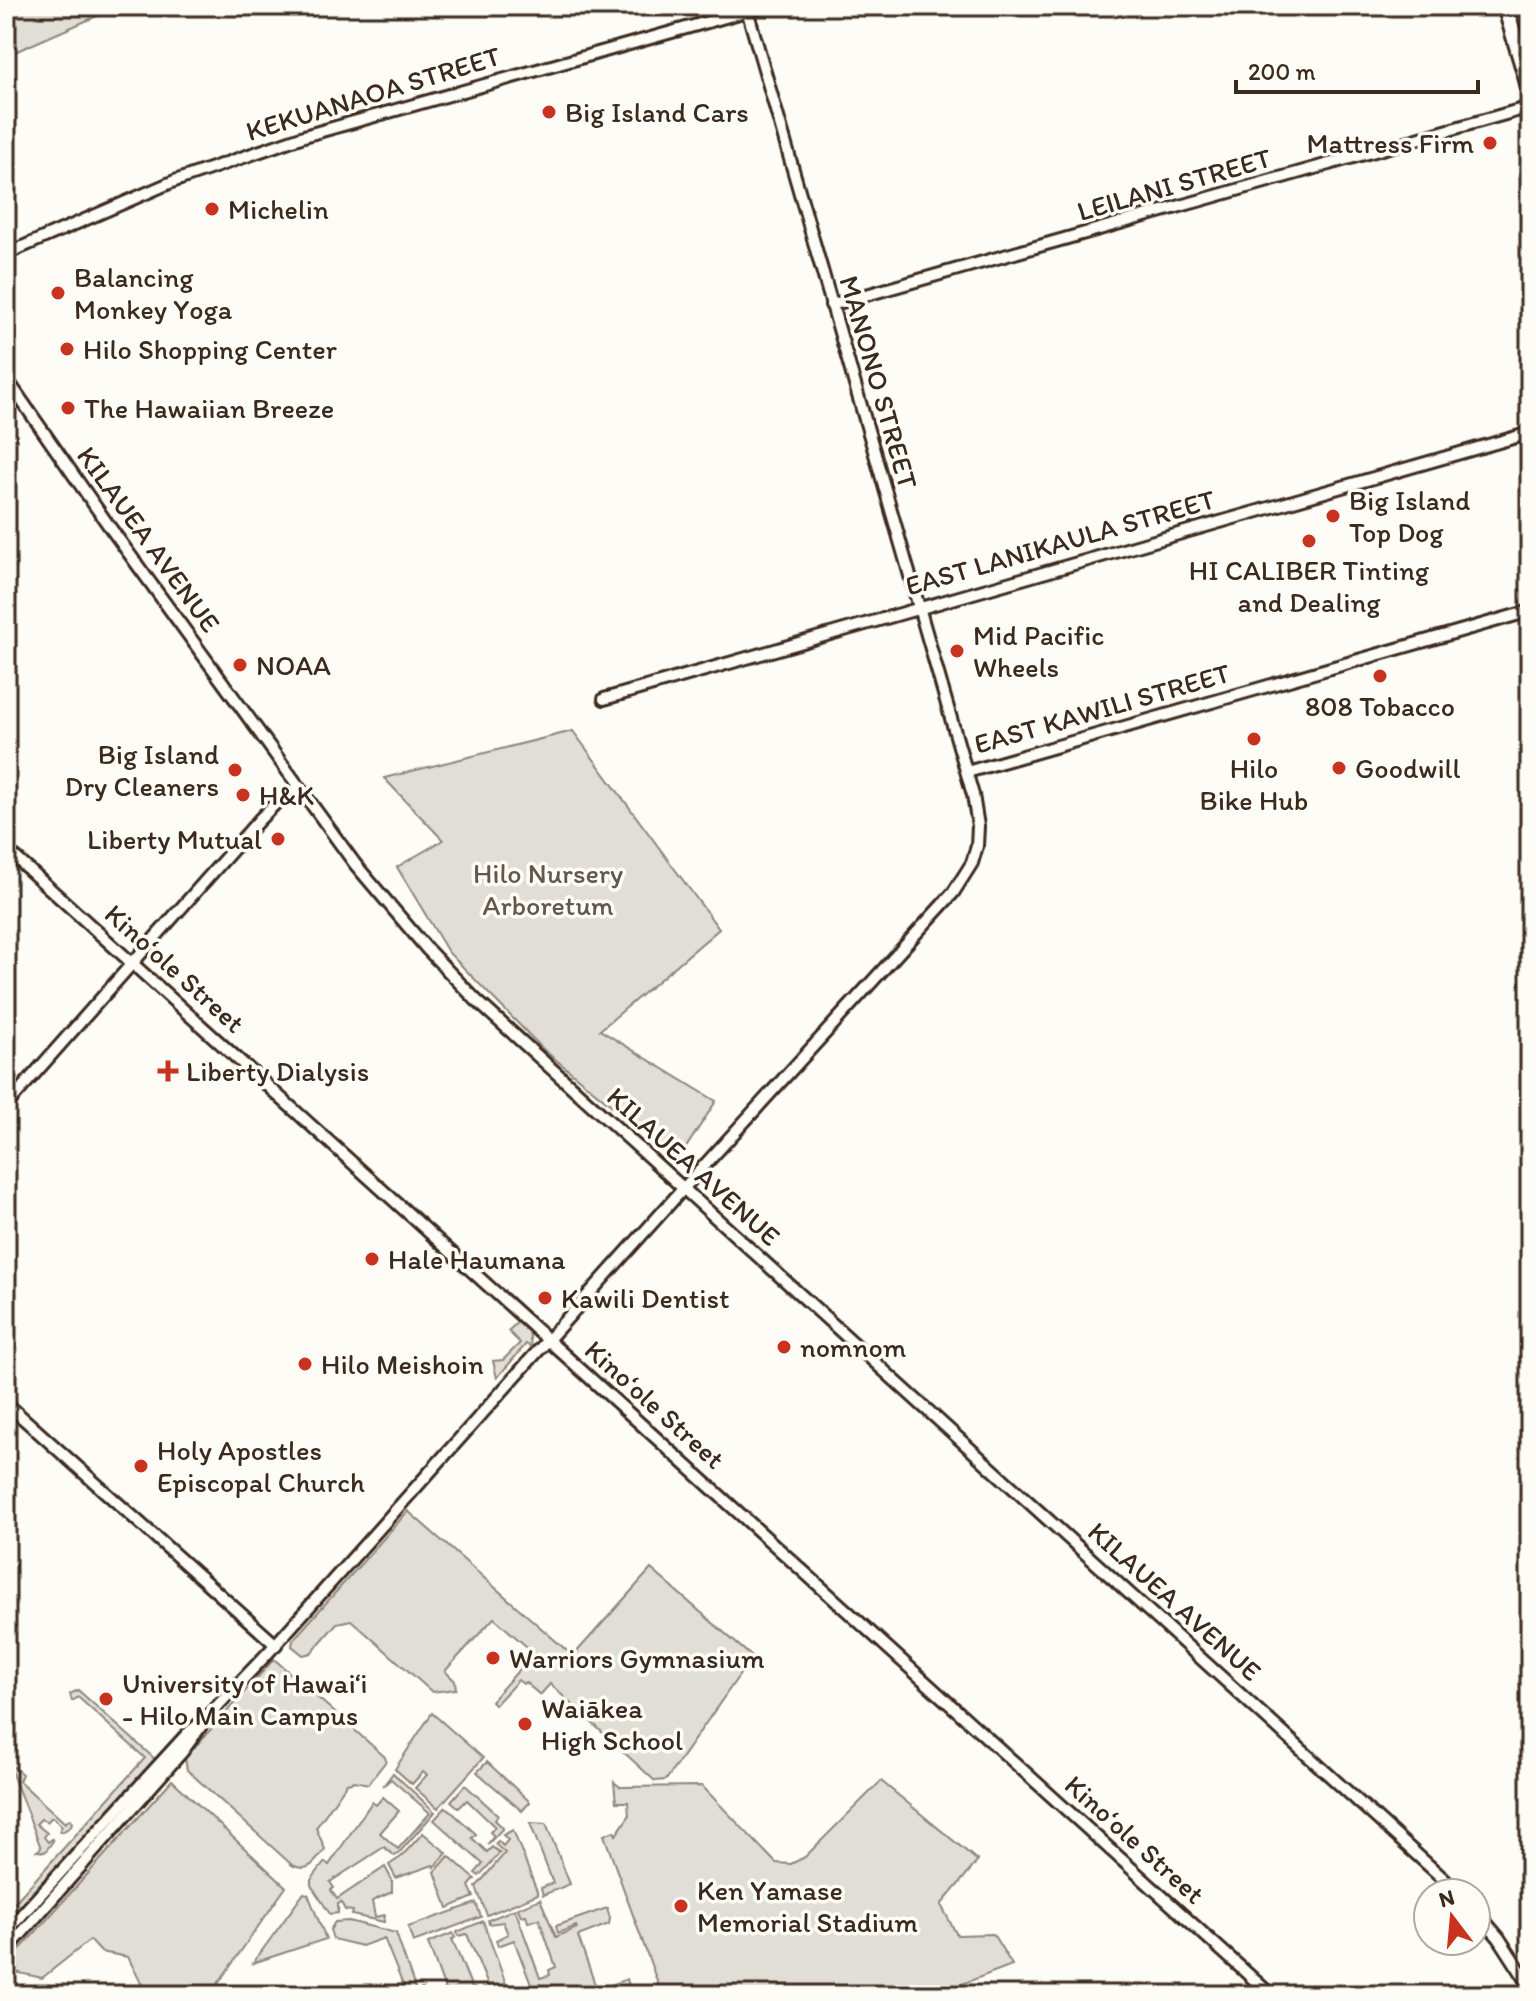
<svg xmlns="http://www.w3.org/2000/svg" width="1536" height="2001" font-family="Itim,sans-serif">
	<rect width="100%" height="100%" fill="#fdfcf7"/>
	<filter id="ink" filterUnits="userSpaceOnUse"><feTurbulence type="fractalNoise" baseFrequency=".0125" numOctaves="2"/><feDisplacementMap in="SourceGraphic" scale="16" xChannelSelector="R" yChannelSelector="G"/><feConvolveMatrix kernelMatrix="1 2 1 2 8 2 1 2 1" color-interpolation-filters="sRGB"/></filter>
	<g filter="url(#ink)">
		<g fill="#e1ded7" stroke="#8e847a" stroke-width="2">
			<polygon points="6,6 111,6 113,9 8,55"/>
			<polygon points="573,731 719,929 600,1030 716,1101 678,1160 544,1050 448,952 397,867 443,840 384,778"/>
			<polygon points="520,1320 529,1329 531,1347 526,1344 497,1378 493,1361 503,1360 520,1343 508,1331"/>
			<polygon points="408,1511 573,1656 651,1569 752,1657 666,1780 655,1781 550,1684 540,1695 525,1682 523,1684 518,1680 495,1705 491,1701 534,1653 494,1618 445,1671 455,1681 456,1689 432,1692 351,1620 337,1623 311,1653 303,1655 292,1646 293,1640"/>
			<path d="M 274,1659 L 385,1757 L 386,1761 L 368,1784 L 355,1781 L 347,1783 L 316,1828 L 325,1849 C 316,1861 309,1874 292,1865 L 187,1770 L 185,1758 Z"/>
			<polygon points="78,1690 156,1760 6,1920 6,1912 145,1758 78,1697 72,1701 70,1694"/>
			<polygon points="432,1713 483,1758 438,1808 415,1788 427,1775 423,1772 412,1784 395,1769"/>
			<polygon points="487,1762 530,1802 522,1811 477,1772"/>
			<polygon points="12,1766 22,1774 19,1781 65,1823 70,1819 72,1823 70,1827 62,1832 59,1831 62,1826 52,1817 47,1822 41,1819 36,1824 47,1833 44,1837 48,1842 52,1839 53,1841 45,1852 37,1851 41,1848 11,1771 6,1772 6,1767"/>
			<polygon points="393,1773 435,1812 399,1853 395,1856 384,1847 330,1882 334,1888 331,1890 337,1899 385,1867 392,1880 392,1892 372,1901 375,1917 385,1915 384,1922 352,1915 353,1911 345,1910 341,1902 338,1904 338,1913 330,1914 311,1885 311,1880 325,1862 329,1865 372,1802 376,1805 383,1797 399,1811 380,1833 398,1849 430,1813 391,1779 383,1786"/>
			<polygon points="172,1780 286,1887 210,1995 147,1995 128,1957 101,1952 90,1940 42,1978 6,1970 6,1965"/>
			<polygon points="881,1781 978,1861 941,1905 957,1935 993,1934 1012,1965 933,1995 662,1995 604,1835 614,1831 616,1835 629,1816 628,1802 616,1802 614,1782 620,1787 702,1786 776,1863 791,1864 805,1857"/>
			<polygon points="465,1785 498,1815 495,1820 503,1828 487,1845 494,1836 490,1832 495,1827 467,1800 459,1808 451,1801"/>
			<polygon points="446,1807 476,1834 472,1838 487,1852 492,1847 500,1853 479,1876 475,1873 483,1864 434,1820"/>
			<polygon points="530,1823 546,1824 570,1884 543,1895 541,1888 553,1883"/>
			<polygon points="513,1830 538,1894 487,1915 476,1887 505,1853 495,1844 498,1841 503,1846 508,1840 503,1835"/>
			<polygon points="423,1833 447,1853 434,1868 433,1865 396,1878 389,1865 401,1857"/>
			<polygon points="449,1856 475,1879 469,1886 474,1897 448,1908 435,1872"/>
			<polygon points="304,1893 308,1894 326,1939 253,1963"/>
			<path d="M 540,1899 L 556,1937 L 577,1928 L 576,1926 L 558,1933 L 556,1926 L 607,1908 L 610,1918 L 609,1924 L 578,1936 L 597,1990 L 627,1979 L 629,1986 C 620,1997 605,1995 593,1995 L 591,1991 L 586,1995 L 535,1995 L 514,1940 L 498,1946 L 496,1940 L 508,1934 L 503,1922 L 489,1924 L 488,1920 L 515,1909 L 540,1978 L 550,1975 L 549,1970 L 556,1967 L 539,1919 L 528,1922 L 526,1915 L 521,1916 L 518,1908 Z"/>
			<polygon points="476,1903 481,1917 413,1942 408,1927"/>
			<polygon points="349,1921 396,1933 416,1991 422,1989 417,1995 407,1995 384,1938 362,1946 333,1939 330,1930 335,1922"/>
			<polygon points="483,1921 510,1995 492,1995 467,1934 458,1936 457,1932"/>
			<polygon points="453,1933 455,1938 452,1939 475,1995 447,1995 428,1943"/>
		</g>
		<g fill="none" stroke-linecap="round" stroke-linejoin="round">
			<g stroke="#3b2a1e" stroke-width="16">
				<g id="minor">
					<polyline points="6,254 172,182 304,136 764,6"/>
					<polyline points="831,305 1530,107"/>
					<polyline points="6,378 109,526 355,864 427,949 476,1000 1459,1893"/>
					<polyline points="604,699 1530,433"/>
					<polyline points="967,772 1530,611"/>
					<path d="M 6,849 C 430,1229 848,1615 1271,1995"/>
					<polyline points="6,1106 259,820 280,799 299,787"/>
					<polyline points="6,1403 276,1645"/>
					<polyline points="1476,1911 1499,1938 1530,1986"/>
					<polyline points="6,1932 187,1734 204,1720 267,1654 682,1190 953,893 972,863 977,846 978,826 973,795 746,6"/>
					<polyline points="6,1951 182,1752 201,1726"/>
				</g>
			</g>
			<g stroke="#3b2a1e" stroke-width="20">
				<g id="highway">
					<polyline points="1505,6 1530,90"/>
					<polyline points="1529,6 1530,8"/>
				</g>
			</g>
			<use href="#minor" stroke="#fdfcf7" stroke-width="10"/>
			<use href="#highway" stroke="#fdfcf7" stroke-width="14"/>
		</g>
	</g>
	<g fill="#c8321e" stroke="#fdfcf7" stroke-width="3">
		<circle cx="549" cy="112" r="8"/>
		<circle cx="1490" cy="143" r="8"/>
		<circle cx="212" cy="209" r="8"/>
		<circle cx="58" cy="293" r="8"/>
		<circle cx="67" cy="349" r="8"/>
		<circle cx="68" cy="408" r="8"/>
		<circle cx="1333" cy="516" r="8"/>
		<circle cx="1309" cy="541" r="8"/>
		<circle cx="957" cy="651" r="8"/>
		<circle cx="240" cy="665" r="8"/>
		<circle cx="1380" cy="676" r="8"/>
		<circle cx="1254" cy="739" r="8"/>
		<circle cx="1339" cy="768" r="8"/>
		<circle cx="235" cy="770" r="8"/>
		<circle cx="243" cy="795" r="8"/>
		<circle cx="278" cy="839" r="8"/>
		<path d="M164 1059h8v8h8v8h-8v8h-8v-8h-8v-8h8z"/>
		<circle cx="372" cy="1259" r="8"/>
		<circle cx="545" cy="1298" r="8"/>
		<circle cx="784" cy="1347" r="8"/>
		<circle cx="305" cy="1364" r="8"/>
		<circle cx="141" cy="1466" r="8"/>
		<circle cx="493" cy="1658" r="8"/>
		<circle cx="106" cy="1699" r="8"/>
		<circle cx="525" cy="1724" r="8"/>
		<circle cx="681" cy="1906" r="8"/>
	</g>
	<g text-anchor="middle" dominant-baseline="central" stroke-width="7" stroke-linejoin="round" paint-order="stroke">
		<g font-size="28" fill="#3b2a1e" stroke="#fdfcf7">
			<text transform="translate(373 93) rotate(-17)">KEKUANAOA STREET</text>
			<text transform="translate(1174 184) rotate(-16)">LEILANI STREET</text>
			<text transform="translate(879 382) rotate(74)">MANONO STREET</text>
			<text transform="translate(149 539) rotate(54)">KILAUEA AVENUE</text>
			<text transform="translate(1060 542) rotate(-16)">EAST LANIKAULA STREET</text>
			<text transform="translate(1102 708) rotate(-16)">EAST KAWILI STREET</text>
			<text transform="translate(175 968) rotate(42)">Kinoʻole Street</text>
			<text transform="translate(694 1166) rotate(42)">KILAUEA AVENUE</text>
			<text transform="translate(655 1404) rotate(42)">Kinoʻole Street</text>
			<text transform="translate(1175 1601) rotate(42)">KILAUEA AVENUE</text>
			<text transform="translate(1135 1839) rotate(42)">Kinoʻole Street</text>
		</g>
		<g font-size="28" fill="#3b2a1e" stroke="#fdfcf7" text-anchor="start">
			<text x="565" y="112">Big Island Cars</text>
			<text x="1474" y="143" text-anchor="end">Mattress Firm</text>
			<text x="228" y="209">Michelin</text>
			<text x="74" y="277">Balancing<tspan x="74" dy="32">Monkey Yoga</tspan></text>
			<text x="83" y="349">Hilo Shopping Center</text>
			<text x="84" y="408">The Hawaiian Breeze</text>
			<text x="1349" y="500">Big Island<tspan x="1349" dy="32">Top Dog</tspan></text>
			<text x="1309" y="570" text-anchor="middle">HI CALIBER Tinting<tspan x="1309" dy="32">and Dealing</tspan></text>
			<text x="973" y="635">Mid Pacific<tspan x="973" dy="32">Wheels</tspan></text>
			<text x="256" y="665">NOAA</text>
			<text x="1380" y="706" text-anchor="middle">808 Tobacco</text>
			<text x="219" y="754" text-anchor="end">Big Island<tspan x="219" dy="32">Dry Cleaners</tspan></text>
			<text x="1254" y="768" text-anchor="middle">Hilo<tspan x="1254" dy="32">Bike Hub</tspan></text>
			<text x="1355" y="768">Goodwill</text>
			<text x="259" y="795">H&amp;K</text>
			<text x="262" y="839" text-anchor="end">Liberty Mutual</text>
			<text x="186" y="1071">Liberty Dialysis</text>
			<text x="388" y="1259">Hale Haumana</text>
			<text x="561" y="1298">Kawili Dentist</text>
			<text x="800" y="1347">nomnom</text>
			<text x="321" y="1364">Hilo Meishoin</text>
			<text x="157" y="1450">Holy Apostles<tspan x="157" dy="32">Episcopal Church</tspan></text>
			<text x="509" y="1658">Warriors Gymnasium</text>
			<text x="122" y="1683">University of Hawaiʻi<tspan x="122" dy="32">- Hilo Main Campus</tspan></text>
			<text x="541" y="1708">Waiākea<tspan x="541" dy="32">High School</tspan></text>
			<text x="697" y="1890">Ken Yamase<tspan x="697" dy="32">Memorial Stadium</tspan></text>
		</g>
		<g font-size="28" fill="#64574c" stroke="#fdfcf7">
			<text x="548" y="873">Hilo Nursery<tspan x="548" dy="32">Arboretum</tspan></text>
		</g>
	</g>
	<rect width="1536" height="2001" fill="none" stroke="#fdfcf7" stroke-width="32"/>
	<rect x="16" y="16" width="1504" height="1969" fill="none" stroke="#3b2a1e" stroke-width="3" filter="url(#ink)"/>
	<g transform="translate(1452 1917) rotate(344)"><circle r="38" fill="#fdfcf7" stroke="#afa8a0" stroke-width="2"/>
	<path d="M0-6L14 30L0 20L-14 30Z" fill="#c8321e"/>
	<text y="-12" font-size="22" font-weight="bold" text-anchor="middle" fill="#3b2a1e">N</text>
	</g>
	<path d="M1236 80v12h242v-12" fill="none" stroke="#3b2a1e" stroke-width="4"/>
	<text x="1248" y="80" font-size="24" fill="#3b2a1e" stroke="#fdfcf7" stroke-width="6" paint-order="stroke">200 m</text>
</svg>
